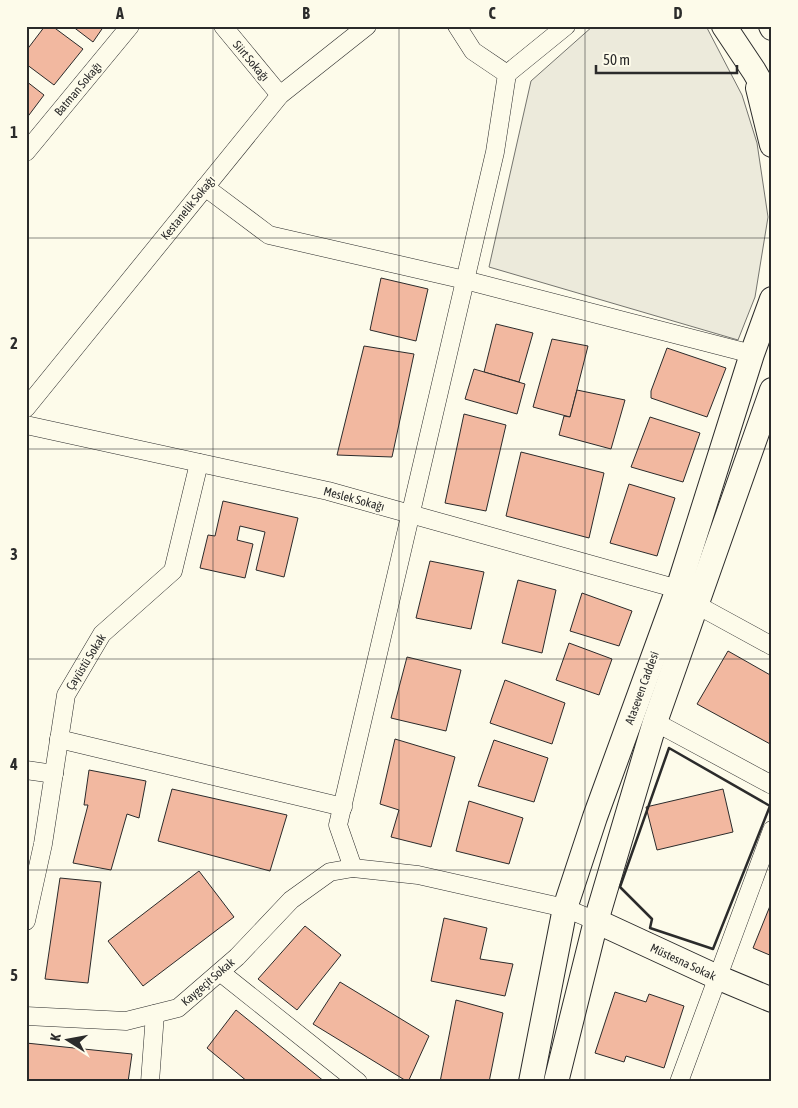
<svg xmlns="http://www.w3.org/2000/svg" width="798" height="1108" font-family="'Asap Condensed',sans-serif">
	<rect width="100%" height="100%" fill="#fdfbea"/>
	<polygon fill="#eceadb" stroke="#74746e" points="593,26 706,26 742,95 757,143 768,217 755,297 738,340 489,267 531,81"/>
	<g fill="#f2b8a0" stroke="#2b2b2b">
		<polygon points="45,26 52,26 83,49 54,85 26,64 26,51"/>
		<polygon points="72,26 104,26 93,42"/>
		<polygon points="26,81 44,95 26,119"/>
		<polygon points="381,278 428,289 416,341 370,330"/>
		<polygon points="496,324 533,333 519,382 484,372"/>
		<polygon points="552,339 588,346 570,417 533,407"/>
		<polygon points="364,346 414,354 392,457 337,455"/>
		<polygon points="667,348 726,368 707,417 651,398 651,391"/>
		<polygon points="474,369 525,384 517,414 465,399"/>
		<polygon points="577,390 625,400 611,449 559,435 564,416 570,417"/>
		<polygon points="464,414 506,425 486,511 445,503"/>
		<polygon points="650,417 700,433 683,482 631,467"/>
		<polygon points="521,452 604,473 589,538 506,516"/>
		<polygon points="629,484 675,498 657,556 610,543"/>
		<polygon points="223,501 298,518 284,577 256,570 265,532 240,526 237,540 253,544 245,578 200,568 208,535 215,536"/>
		<polygon points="430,561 484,572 471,629 416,618"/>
		<polygon points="518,580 556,590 542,653 502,643"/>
		<polygon points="582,593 632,611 619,646 570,631"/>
		<polygon points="569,643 612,659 599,695 556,680"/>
		<polygon points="728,651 772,676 772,745 697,704"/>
		<polygon points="407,657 461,670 446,731 391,718"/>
		<polygon points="505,680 565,703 552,744 490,723"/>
		<polygon points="395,739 455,757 431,847 391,837 399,810 380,804"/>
		<polygon points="494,740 548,758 534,802 478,786"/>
		<polygon points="89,770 146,781 139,818 127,814 111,870 73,863 88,805 84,805"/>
		<polygon points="172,789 287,815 270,871 158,841"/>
		<polygon points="723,789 733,832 657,850 646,807"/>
		<polygon points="469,801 523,818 509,864 456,851"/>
		<polygon points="199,871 234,917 143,986 108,941"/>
		<polygon points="60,878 101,882 88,983 45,979"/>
		<polygon points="772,901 772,956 753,948"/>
		<polygon points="444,918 487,928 480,959 513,964 505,996 431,981"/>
		<polygon points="305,926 341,955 297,1010 258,979"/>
		<polygon points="340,982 429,1036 408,1082 313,1024"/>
		<polygon points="615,992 646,1002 649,994 684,1006 664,1068 626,1056 624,1062 595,1053"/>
		<polygon points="456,1000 503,1013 489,1082 440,1082"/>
		<polygon points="236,1010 325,1082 248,1082 207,1048"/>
		<polygon points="26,1043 132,1054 128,1082 26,1082"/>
	</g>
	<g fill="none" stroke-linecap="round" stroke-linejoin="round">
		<g stroke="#2b2b2b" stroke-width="19">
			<g id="street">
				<polyline points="223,26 280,95"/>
				<polyline points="507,74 566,26"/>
				<polyline points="26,152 130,26"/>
				<polyline points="205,187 269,235 465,280 752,354"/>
				<polyline points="26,408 280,95 367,26"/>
				<polyline points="26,425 328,491 678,589"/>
				<polyline points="697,605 772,646"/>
				<polyline points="655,722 772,785"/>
				<polyline points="59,739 343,807"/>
				<polyline points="26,770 54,774"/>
				<polyline points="353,868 338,825 495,152 507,74 473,51 457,26"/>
				<polyline points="26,921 43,844 66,695 102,634 173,571 199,463"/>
				<polyline points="220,972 358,1082"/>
				<polyline points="26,1016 126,1021 178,1008 237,957 291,900 330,872 353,868 418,875 565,908 596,921"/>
				<polyline points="150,1082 155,1014"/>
				<polyline points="679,1082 772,830"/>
			</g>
		</g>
		<g stroke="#2b2b2b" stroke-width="26">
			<g id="secondary">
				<polyline points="724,26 754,71 772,102"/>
				<polyline points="771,26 772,28"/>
				<polyline points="758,88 772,145"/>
				<polyline points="596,921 717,977 772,1000"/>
				<polyline points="531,1082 565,908 595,817 678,589 752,354 772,299"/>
				<polyline points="556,1082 596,921 655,722 772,390"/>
			</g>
		</g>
		<use href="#street" stroke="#fdfbea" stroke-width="18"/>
		<use href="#secondary" stroke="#fdfbea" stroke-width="24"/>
		<polygon stroke="#2b2b2b" stroke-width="2.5" points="669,748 770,806 713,949 650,928 652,919 620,887"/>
	</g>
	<path fill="none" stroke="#2b2b2b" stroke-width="1" stroke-opacity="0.55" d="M 213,26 L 213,1082M 399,26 L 399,1082M 585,26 L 585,1082M 26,238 L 772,238M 26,449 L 772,449M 26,659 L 772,659M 26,870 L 772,870"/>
	<g text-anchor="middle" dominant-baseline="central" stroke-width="4" stroke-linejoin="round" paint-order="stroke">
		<g font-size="12" fill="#2b2b2b" stroke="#fdfbea">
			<text transform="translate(251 61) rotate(50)">Siirt Sokağı</text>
			<text transform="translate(78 89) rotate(-50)">Batman Sokağı</text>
			<text transform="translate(188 208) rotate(-51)">Kestanelik Sokağı</text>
			<text transform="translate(354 499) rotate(15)">Meslek Sokağı</text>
			<text transform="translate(86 662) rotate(-58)">Çayüstü Sokak</text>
			<text transform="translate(642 688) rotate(-70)">Ataseven Caddesi</text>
			<text transform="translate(683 962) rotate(25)">Müstesna Sokak</text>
			<text transform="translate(208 982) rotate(-41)">Kaygeçit Sokak</text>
		</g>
	</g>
	<rect width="798" height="1108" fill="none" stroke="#fdfbea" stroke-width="55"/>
	<g transform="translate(68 1040) rotate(281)" stroke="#fdfbea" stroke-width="4" paint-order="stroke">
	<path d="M0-4L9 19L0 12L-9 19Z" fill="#2b2b2b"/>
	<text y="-8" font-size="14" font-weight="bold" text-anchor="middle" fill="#2b2b2b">K</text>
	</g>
	<path d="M596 65v8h141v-8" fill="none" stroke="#2b2b2b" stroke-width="2.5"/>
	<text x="603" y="65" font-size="15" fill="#2b2b2b" stroke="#fdfbea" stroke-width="4" paint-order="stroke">50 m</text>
	<rect x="28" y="28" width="742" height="1052" fill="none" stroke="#2b2b2b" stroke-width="2"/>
	<g font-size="16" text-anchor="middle" font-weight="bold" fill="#2b2b2b">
		<text x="120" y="19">A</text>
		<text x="306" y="19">B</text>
		<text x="492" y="19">C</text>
		<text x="678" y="19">D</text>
		<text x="14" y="138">1</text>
		<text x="14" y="349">2</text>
		<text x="14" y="560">3</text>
		<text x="14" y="770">4</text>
		<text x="14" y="981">5</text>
	</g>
</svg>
